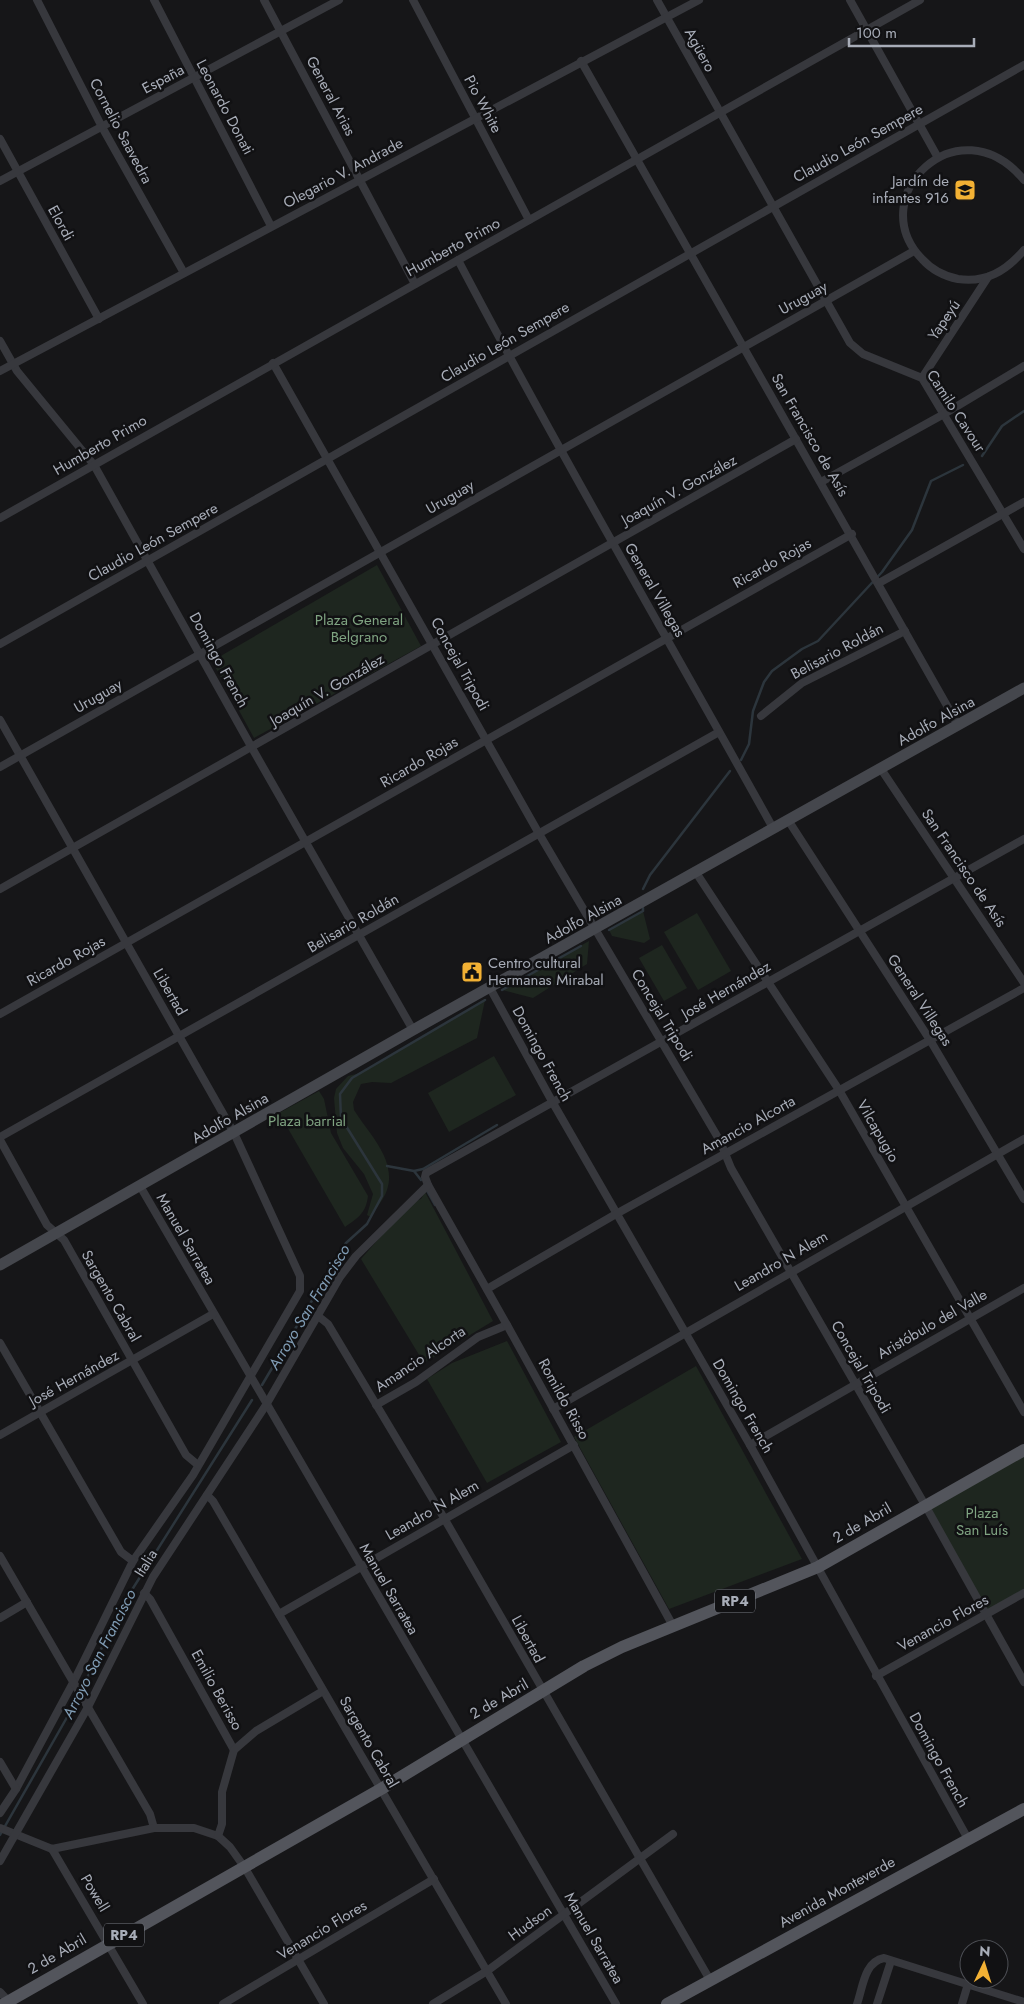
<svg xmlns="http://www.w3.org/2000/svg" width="1024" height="2004" font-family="Jost,sans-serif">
	<rect width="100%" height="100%" fill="#161618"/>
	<g fill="#1e261f">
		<polygon points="377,565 421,646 254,738 212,661"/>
		<polygon points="643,911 650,939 644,943 612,936 609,930"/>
		<polygon points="697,913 731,971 698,990 664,932"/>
		<polygon points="589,941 587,964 533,998 502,990"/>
		<polygon points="662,945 687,988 664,1001 639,958"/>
		<path d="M 485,1000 L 477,1038 L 391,1083 L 372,1082 L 361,1084 L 353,1102 L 354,1110 C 369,1134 397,1160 387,1190 C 384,1199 376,1208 371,1217 L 367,1215 L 373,1194 L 364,1174 L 343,1148 L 337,1133 L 334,1098 L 336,1089 L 348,1076 L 360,1073 Z"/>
		<polygon points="494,1056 516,1095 449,1132 428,1093"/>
		<path d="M 319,1091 L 324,1099 L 331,1133 L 368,1196 C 366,1213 358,1218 345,1227 L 279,1113 Z"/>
		<polygon points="425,1192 493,1321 424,1363 361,1259 410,1203 421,1199"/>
		<polygon points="507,1341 561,1442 487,1483 427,1379 452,1363"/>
		<polygon points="696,1366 802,1559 669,1609 574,1437"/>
		<polygon points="1024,1450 1024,1593 986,1614 925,1505"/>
	</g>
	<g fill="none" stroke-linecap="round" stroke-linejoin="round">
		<g stroke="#2c353c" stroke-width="2.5">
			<polyline points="982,456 1002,426 1024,411"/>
			<polyline points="741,760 749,744 753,711 764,682 772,671 802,649 818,641 882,572 912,530 931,481 963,465"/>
			<polyline points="643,889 650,875 730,771"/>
			<polyline points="609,930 643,911 643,908"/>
			<polyline points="502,990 581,946"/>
			<polyline points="387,1166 414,1171 421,1180"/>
			<polyline points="414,1171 423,1169 497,1125"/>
			<polyline points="426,1189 435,1205"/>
			<polyline points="262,1385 346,1243 367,1224 382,1196 382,1184 341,1118 340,1094 352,1078 485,1000"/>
			<polyline points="0,1835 74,1705 123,1604 252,1400"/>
		</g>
		<g stroke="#37383d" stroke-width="8">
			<polyline points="37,0 102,127 184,273"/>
			<polyline points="154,0 271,226"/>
			<polyline points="264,0 415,284"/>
			<polyline points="413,0 529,220"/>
			<polyline points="657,0 850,343 863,354 922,378 1024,549"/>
			<polyline points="850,0 937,156"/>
			<polyline points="581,61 958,725"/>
			<polyline points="0,139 99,319"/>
			<path d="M 1024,180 C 958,101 862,197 922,259 C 931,269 943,276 958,279 C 986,283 1006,271 1024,250"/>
			<polyline points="0,181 339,0"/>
			<path d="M 458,260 C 559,452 668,639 773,828"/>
			<polyline points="0,341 17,371 94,465 252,748 413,1030"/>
			<polyline points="273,363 538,832 720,1141 731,1168 925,1505 1024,1682"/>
			<polyline points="0,371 699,0"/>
			<polyline points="922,378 988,277"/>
			<polyline points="821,482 944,414 1024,366"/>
			<polyline points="0,518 920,0"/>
			<polyline points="879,583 1024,502"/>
			<polyline points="0,644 1024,65"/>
			<polyline points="761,716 802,683 905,631"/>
			<polyline points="0,720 234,1133 300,1276 300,1291 193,1475 133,1561 74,1681 16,1789 0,1813"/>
			<polyline points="0,767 914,251"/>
			<polyline points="881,769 1024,983"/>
			<polyline points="788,820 930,1040 1024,1199"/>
			<polyline points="695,871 839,1090 1024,1412"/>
			<polyline points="0,889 796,439"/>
			<polyline points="490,988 553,1103 750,1445 968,1839"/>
			<polyline points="0,1014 852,534"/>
			<polyline points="0,1137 719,732"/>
			<polyline points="0,1140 47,1225 64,1240 186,1455 198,1465"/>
			<polyline points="140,1186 616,2004"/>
			<polyline points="487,1289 616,1214 1024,988"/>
			<polyline points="318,1316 328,1324 444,1518 710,1980"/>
			<polyline points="0,1343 121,1552 133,1561"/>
			<polyline points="376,1405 416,1382 478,1337 507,1325"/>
			<polyline points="553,1409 1024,1139"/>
			<polyline points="0,1435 213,1314"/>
			<polyline points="750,1445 1024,1288"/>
			<polyline points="207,1495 213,1501 506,2004"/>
			<polyline points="0,1556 150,1814 154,1828"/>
			<polyline points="144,1593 150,1599 234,1750"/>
			<polyline points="279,1614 574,1445"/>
			<polyline points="0,1618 27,1602"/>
			<polyline points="673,1626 507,1325 428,1185 425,1177 426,1173 1024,839"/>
			<polyline points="876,1676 1024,1593"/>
			<polyline points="0,1762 16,1789"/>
			<polyline points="0,1828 52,1849 154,1828 194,1828 218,1836 230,1847 245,1868 324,2004"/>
			<polyline points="218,1836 222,1824 222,1792 234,1750 256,1731 323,1691"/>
			<polyline points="52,1849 143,2004"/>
			<polyline points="0,1861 88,1707 153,1577 266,1405 340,1277 356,1256 428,1185"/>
			<polyline points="0,1992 11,2004"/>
			<polyline points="223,2004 434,1879"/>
			<polyline points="433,2004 487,1971 673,1834"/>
			<path d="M 857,2004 C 863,1987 864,1962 884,1958 L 1024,2002"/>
			<polyline points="877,2004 891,1961"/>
			<polyline points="962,2004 968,1984"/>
		</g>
		<polyline stroke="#45474d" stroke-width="11" points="0,1265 413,1030 1024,688"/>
		<g stroke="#53555c" stroke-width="12">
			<polyline points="4,2004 381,1789 584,1666 622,1647 818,1567 1024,1450"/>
			<polyline points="667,2004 1024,1809"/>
		</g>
	</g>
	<defs>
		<g id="school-square" transform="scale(1.125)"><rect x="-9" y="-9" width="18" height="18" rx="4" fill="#f2b134" stroke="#111113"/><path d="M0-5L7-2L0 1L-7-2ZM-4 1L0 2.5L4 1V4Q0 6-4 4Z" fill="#111"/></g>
		<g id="civic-square" transform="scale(1.125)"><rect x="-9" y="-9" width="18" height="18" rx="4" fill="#f2b134" stroke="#111113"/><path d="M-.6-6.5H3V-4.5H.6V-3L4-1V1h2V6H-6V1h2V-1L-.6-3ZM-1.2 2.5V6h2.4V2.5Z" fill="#111"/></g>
	</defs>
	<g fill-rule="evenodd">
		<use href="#school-square" x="965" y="190"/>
		<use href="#civic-square" x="472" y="972"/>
	</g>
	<g text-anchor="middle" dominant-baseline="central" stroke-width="5" stroke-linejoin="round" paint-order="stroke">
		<g fill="#111113" stroke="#7b7e86" stroke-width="1">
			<rect x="715" y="1589.5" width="40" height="23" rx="4"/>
			<rect x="104" y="1923.5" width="40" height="23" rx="4"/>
		</g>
		<g font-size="14" font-weight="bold" fill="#a8adb8">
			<text x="735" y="1601">RP4</text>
			<text x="124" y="1935">RP4</text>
		</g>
		<g font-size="15" fill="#a8adb8" stroke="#111113">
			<text transform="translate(700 50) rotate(61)">Agüero</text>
			<text transform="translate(163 79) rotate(-28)">España</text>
			<text transform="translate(331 96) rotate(62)">General Arias</text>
			<text transform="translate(483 104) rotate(62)">Pio White</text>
			<text transform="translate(225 107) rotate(62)">Leonardo Donati</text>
			<text transform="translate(121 131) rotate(62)">Cornelio Saavedra</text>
			<text transform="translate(858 143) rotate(-29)">Claudio León Sempere</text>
			<text transform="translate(343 173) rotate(-28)">Olegario V. Andrade</text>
			<text transform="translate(61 223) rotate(61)">Elordi</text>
			<text transform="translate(453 247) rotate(-29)">Humberto Primo</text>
			<text transform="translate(803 298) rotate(-29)">Uruguay</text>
			<text transform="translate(944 320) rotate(-56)">Yapeyú</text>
			<text transform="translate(505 342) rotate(-30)">Claudio León Sempere</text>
			<text transform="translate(956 411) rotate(57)">Camilo Cavour</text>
			<text transform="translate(810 435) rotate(60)">San Francisco de Asís</text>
			<text transform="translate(100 445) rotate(-30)">Humberto Primo</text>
			<text transform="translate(679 490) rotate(-29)">Joaquín V. González</text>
			<text transform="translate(450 497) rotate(-30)">Uruguay</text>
			<text transform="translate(153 542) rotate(-29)">Claudio León Sempere</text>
			<text transform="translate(772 563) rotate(-29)">Ricardo Rojas</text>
			<text transform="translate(655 590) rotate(60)">General Villegas</text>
			<text transform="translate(837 651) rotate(-28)">Belisario Roldán</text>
			<text transform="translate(219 660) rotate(61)">Domingo French</text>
			<text transform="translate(460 664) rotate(61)">Concejal Tripodi</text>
			<text transform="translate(327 690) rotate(-30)">Joaquín V. González</text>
			<text transform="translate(98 696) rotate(-30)">Uruguay</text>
			<text transform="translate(936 721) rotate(-29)">Adolfo Alsina</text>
			<text transform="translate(419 762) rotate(-30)">Ricardo Rojas</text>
			<text transform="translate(964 868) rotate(56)">San Francisco de Asís</text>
			<text transform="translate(583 919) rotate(-29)">Adolfo Alsina</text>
			<text transform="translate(353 923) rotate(-30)">Belisario Roldán</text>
			<text transform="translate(66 961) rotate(-29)">Ricardo Rojas</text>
			<text transform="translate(726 990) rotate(-30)">José Hernández</text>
			<text transform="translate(170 992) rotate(60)">Libertad</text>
			<text transform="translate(920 1000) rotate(57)">General Villegas</text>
			<text transform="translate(662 1015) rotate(59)">Concejal Tripodi</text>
			<text transform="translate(542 1054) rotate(61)">Domingo French</text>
			<text transform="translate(230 1118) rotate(-30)">Adolfo Alsina</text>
			<text transform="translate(748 1125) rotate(-29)">Amancio Alcorta</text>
			<text transform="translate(878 1131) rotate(60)">Vilcapugio</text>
			<text transform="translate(186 1239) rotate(60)">Manuel Sarratea</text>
			<text transform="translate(781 1261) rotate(-30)">Leandro N Alem</text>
			<text transform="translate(111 1296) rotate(60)">Sargento Cabral</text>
			<text transform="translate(932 1324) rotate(-30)">Aristóbulo del Valle</text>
			<text transform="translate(420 1359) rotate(-34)">Amancio Alcorta</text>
			<text transform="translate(861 1367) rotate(60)">Concejal Tripodi</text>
			<text transform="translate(74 1378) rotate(-29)">José Hernández</text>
			<text transform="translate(564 1399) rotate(61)">Romildo Risso</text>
			<text transform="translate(743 1406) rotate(60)">Domingo French</text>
			<text transform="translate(432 1510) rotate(-30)">Leandro N Alem</text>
			<text transform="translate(862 1523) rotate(-30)">2 de Abril</text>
			<text transform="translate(146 1563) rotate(-58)">Italia</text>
			<text transform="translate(389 1589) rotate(60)">Manuel Sarratea</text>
			<text transform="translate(943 1623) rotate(-29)">Venancio Flores</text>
			<text transform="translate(528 1639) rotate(61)">Libertad</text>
			<text transform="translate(217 1690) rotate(61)">Emilio Berisso</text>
			<text transform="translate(499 1699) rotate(-30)">2 de Abril</text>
			<text transform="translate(369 1742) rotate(60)">Sargento Cabral</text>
			<text transform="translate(939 1760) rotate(61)">Domingo French</text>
			<text transform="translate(837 1892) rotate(-29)">Avenida Monteverde</text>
			<text transform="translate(95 1893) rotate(59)">Powell</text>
			<text transform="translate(530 1923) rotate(-36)">Hudson</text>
			<text transform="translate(322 1930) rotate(-31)">Venancio Flores</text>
			<text transform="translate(594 1938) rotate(60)">Manuel Sarratea</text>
			<text transform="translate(57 1954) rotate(-30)">2 de Abril</text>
		</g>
		<g font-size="15" fill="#a8adb8" stroke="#111113" text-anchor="end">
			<text x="949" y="181">Jardín de<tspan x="949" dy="17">infantes 916</tspan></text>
			<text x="488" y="963" text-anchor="start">Centro cultural<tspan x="488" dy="17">Hermanas Mirabal</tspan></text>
		</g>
		<g font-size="15" fill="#7fa381" stroke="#111113">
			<text x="359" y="620">Plaza General<tspan x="359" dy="17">Belgrano</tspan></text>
			<text x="307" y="1121">Plaza barrial</text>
			<text x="982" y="1513">Plaza<tspan x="982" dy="17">San Luís</tspan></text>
		</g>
		<g font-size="16" font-style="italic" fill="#7f9bb3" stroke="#111113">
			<text transform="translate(309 1307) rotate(-59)">Arroyo San Francisco</text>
			<text transform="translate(99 1654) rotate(-63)">Arroyo San Francisco</text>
		</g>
	</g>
	<g transform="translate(984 1964) rotate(4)"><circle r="24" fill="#111113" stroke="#4d4f55"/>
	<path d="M0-4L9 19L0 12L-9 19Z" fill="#f2b134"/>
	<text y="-8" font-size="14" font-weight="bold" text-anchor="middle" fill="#a8adb8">N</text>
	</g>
	<path d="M849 38v8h125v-8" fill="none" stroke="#a8adb8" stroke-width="2.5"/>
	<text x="856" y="38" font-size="15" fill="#a8adb8" stroke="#111113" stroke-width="4" paint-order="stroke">100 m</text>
</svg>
